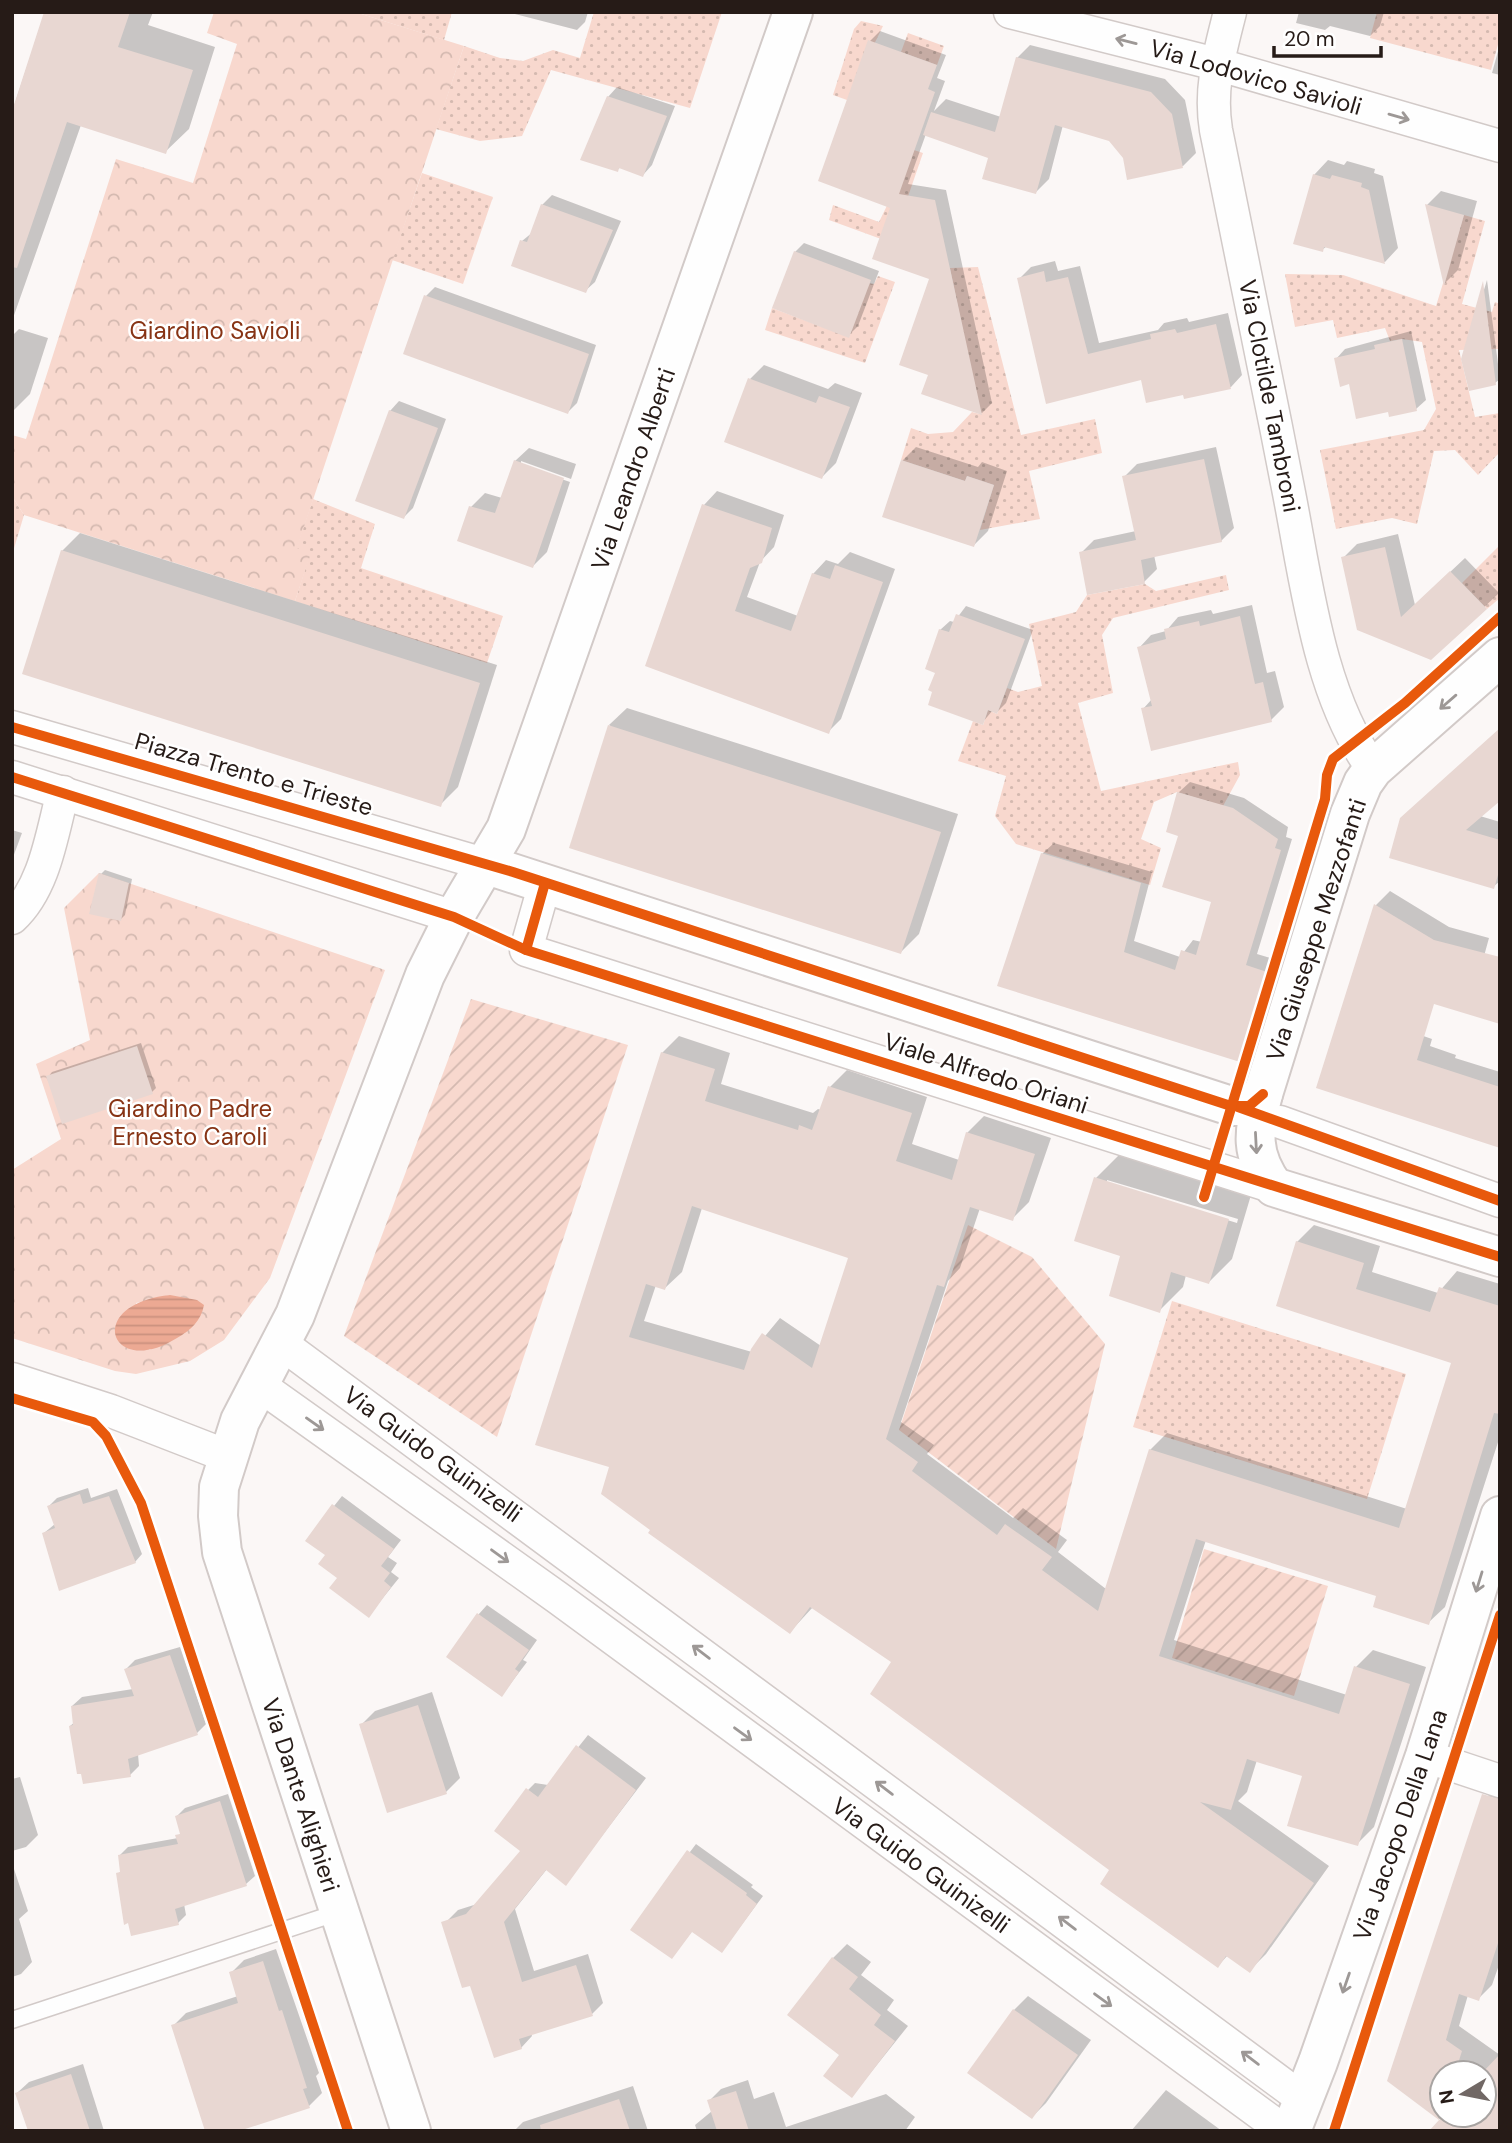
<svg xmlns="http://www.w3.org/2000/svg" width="1512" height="2143" font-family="'DM Sans',sans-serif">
	<defs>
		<pattern id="grass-dots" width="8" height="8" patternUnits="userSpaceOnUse" patternTransform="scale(1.75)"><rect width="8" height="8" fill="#f8d8ce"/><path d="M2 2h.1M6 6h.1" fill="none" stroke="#d4b9b0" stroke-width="1.8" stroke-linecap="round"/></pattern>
		<pattern id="park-crowns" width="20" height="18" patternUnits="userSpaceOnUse" patternTransform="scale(1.75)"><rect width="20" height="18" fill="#f8d8ce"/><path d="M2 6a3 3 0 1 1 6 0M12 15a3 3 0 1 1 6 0" fill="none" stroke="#d4b9b0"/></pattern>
		<pattern id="garden-furrows" width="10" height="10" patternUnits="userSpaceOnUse" patternTransform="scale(1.75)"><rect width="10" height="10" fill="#f8d8ce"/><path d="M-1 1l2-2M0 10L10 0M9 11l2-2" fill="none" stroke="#d4b9b0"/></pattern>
		<pattern id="water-rules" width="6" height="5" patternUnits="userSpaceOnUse" patternTransform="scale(1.75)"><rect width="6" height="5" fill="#eca993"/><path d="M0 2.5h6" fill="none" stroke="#ca917e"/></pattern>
	</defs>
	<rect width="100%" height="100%" fill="#fbf7f6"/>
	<g fill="url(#grass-dots)">
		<polygon points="355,12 452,12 444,40"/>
		<polygon points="594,12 722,12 690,108 551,70 522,136 480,141 436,129 464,46 500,58 523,61 553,50 580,58"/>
		<polygon points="1377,12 1500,12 1500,37 1491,70 1370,38"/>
		<polygon points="861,21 883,26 847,100 833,95 854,29"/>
		<polygon points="908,33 944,46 937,65 901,52"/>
		<polygon points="914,150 923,153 892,243 829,220 833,205 879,222"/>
		<polygon points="422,173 493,197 463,284 392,260"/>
		<polygon points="1464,215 1485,221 1462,304 1492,312 1495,302 1500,304 1500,349 1459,350 1475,417 1500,413 1500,452 1478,475 1455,450 1434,451 1417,524 1392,518 1336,529 1320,450 1424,430 1436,409 1422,342 1402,339 1390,341 1385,328 1337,338 1333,320 1295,327 1285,274 1343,275 1436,306"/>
		<polygon points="978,267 1021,435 1095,419 1102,453 1029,471 1040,519 980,530 994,485 967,476 965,481 901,460 911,428 928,434 953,432 972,412 980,414 950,268"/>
		<polygon points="878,276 895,282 865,363 765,330 772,308 849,337 862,282 874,284"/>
		<polygon points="12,496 24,515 12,555"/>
		<polygon points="313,499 375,524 361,568 503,616 487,663 295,601 310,554 296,549"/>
		<polygon points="1500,545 1500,598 1487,609 1462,583"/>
		<polygon points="1226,575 1229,590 1113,618 1102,635 1113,693 1078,703 1101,791 1238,762 1240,775 1223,806 1177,792 1154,802 1141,839 1161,848 1150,885 1016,844 995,816 1006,776 958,761 973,721 983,725 988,710 997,714 1007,688 1018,692 1042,686 1029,624 1076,612 1087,595 1145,584 1156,591"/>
		<polygon points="1172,1301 1406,1374 1367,1499 1133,1427"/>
	</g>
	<g fill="url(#park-crowns)" fill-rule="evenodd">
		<polygon points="214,12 355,12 464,46 297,548 311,553 295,601 24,515 12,496 12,435 26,439 116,159 193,183 237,44 207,33"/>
		<path d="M 99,873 L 385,970 L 270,1278 L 224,1340 L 190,1361 L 136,1374 L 115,1371 L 12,1338 L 12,1170 L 61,1139 L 36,1064 L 90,1040 L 64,908 ZM 170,1295 L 185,1333 L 149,1350 L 136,1303 Z"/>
	</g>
	<g fill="url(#garden-furrows)">
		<polygon points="471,999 628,1045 497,1437 344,1336"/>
		<polygon points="968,1225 1032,1257 1105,1344 1056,1549 899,1430"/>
		<polygon points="1204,1549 1328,1586 1294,1696 1172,1658"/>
	</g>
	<path fill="url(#water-rules)" d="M 170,1295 L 197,1300 L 204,1305 C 201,1321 191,1330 177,1338 C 110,1380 83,1304 170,1295 Z"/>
	<g fill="#0003" fill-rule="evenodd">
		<polygon points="45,12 153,12 148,25 215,47 189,129 165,152 81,125 12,321 12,112"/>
		<polygon points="588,12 585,22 577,30 511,13"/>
		<polygon points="1299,12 1384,12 1380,26 1370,36 1330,26 1325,30 1296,23"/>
		<polygon points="880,31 946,55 937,78 945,81 934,111 946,99 1001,117 1017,58 1030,45 1165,79 1185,100 1196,153 1183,166 1125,157 1110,140 1063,125 1049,179 1036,192 990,157 926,134 908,184 946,190 992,403 982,413 924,393 930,374 931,278 892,207 870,41"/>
		<polygon points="1500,44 1500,75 1492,73"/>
		<polygon points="617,87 675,106 652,165 643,175 621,167 617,170 608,97"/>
		<polygon points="1328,160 1344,165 1347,161 1375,169 1374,173 1383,176 1398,248 1385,262 1327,246 1322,250 1314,175"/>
		<polygon points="1441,191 1477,201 1458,270 1445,283 1427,205"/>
		<polygon points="552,195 621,221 595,282 585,291 522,241 533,232 542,205"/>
		<polygon points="804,243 879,271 858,326 848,336 795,252"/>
		<polygon points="1055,261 1058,271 1080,266 1099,343 1158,330 1164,323 1187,318 1189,322 1228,313 1242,375 1231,387 1185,393 1142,378 1047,402 1019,279 1031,267"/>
		<polygon points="1487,280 1500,379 1495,383 1463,359"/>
		<polygon points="435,287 596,345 577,403 568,412 426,296"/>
		<polygon points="19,329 48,338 30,394 12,412 12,336"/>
		<polygon points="1411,331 1426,400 1416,409 1389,410 1351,382 1336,359 1345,349"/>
		<polygon points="764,365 828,389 835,383 862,393 836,463 822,477 750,379"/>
		<polygon points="399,401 446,419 413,508 404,517 390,411"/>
		<polygon points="916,447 978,467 982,462 1007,471 988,531 974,545 902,461"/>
		<polygon points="1216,447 1234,528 1221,541 1154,555 1157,569 1144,582 1081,553 1094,540 1136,531 1124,477 1137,464"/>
		<polygon points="529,448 576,464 571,479 521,461 521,465 570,482 547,552 533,566 471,507 485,493 502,498 515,461"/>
		<polygon points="717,491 784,515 774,547 760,562 747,597 798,616 813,574 826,560 838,564 850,552 895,569 841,719 828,732 647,665 704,505"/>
		<polygon points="80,533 497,665 458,787 440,805 62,551"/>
		<polygon points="1398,534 1415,605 1465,558 1499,593 1431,658 1343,558 1357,544"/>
		<polygon points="1252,605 1267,673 1275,671 1284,707 1271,720 1143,709 1152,699 1139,648 1151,635 1166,631 1178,617 1211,610 1213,614"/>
		<polygon points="966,606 1033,630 1006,703 997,712 993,710 982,723 937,672 940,630 950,621 954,622"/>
		<polygon points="627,708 958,814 919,934 901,952 609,725"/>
		<polygon points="1190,782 1244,798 1288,827 1286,837 1292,839 1257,954 1277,960 1251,1049 1240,1060 999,985 1042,854 1054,843 1152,872 1134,941 1180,957 1193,940 1202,942 1213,901 1181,835 1178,793"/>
		<polygon points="1480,816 1500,822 1500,881 1493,887 1391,857"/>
		<polygon points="12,830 22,833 12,860"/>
		<polygon points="105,870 132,879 125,915 121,919 101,874"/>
		<polygon points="1390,891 1449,927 1489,938 1473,996 1436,1003 1383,1022 1432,1039 1430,1046 1456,1055 1455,1058 1500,1072 1500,1145 1318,1087 1376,905"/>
		<path d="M 679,1036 L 730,1053 L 721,1084 L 813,1113 L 818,1109 L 821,1110 L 830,1087 L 847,1070 L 927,1097 L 912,1144 L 959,1160 L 967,1133 L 984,1116 L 1051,1138 L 1029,1202 L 1012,1219 L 980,1208 L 960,1268 L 948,1281 L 901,1422 L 934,1445 L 927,1454 L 1013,1518 L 1023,1508 L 1067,1540 L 1058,1552 L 1106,1589 L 1150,1450 L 1167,1433 L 1407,1509 L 1453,1362 L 1278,1305 L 1297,1242 L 1314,1225 L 1380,1246 L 1372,1272 L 1438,1293 L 1457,1271 L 1500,1284 L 1500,1436 L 1445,1607 L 1428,1623 L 1379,1595 L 1206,1540 L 1174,1640 L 1347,1695 L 1356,1667 L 1373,1650 L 1426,1667 L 1374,1827 L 1357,1844 L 1304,1775 L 1257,1760 L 1247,1792 L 1238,1801 L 1329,1866 L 1266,1954 L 1249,1971 L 1228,1955 L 1218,1966 L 1111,1870 L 894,1662 L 813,1607 L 790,1632 L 653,1530 L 611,1466 L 662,1053 ZM 702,1208 L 850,1257 L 821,1346 L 780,1318 L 752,1352 L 644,1321 L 656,1285 L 665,1288 L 682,1272 Z"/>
		<polygon points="141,1043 156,1088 152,1092 48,1077 52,1072"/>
		<path d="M 1119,1155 L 1251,1195 L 1232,1259 L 1209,1282 L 1186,1275 L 1183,1287 L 1159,1311 L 1122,1255 L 1096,1178 ZM 1107,1180 L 1238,1219 L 1237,1223 L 1107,1183 Z"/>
		<polygon points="88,1488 91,1498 117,1489 142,1554 135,1562 44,1533 55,1524 49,1506 57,1498"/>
		<polygon points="342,1496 401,1540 388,1557 397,1563 391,1572 399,1578 369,1615 327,1555 307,1540"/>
		<polygon points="487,1605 537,1640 523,1660 527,1662 502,1695 478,1615"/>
		<polygon points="180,1647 206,1724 197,1733 138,1754 139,1766 130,1775 70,1726 75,1722 72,1706 82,1697 133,1689 126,1669 135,1660"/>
		<polygon points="432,1692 460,1778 446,1792 361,1725 375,1711"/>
		<polygon points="588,1735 646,1778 566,1883 547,1869 515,1909 534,1971 588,1954 603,2003 592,2014 531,2033 532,2036 521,2048 472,1983 446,1922 458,1910 477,1904 523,1851 523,1795 535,1783 548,1785"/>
		<polygon points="20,1777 38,1835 26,1847 12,1851 12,1779"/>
		<path d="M 1495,1789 L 1500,1790 L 1500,1962 L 1492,1985 L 1478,1999 L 1468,1995 L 1459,2026 L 1500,2055 L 1500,2131 L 1456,2131 L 1389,2080 L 1481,1803 ZM 1442,2073 L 1484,2073 L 1484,2115 L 1442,2115 Z"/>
		<polygon points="228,1794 255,1876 246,1884 184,1904 186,1915 178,1923 118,1874 122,1870 120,1855 128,1847 178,1838 181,1832 177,1816 185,1808"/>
		<polygon points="696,1844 753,1885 751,1887 763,1896 722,1951 693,1930 672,1957 632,1929"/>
		<polygon points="12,1863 28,1911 19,1919 32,1962 21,1974 12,1977"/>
		<polygon points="847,1944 871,1962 861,1975 894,2000 887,2010 908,2026 852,2096 841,2054 833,1958"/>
		<polygon points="276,1949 319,2073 316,2076 322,2093 309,2106 173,2026 186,2013 238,1996 231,1973 244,1960"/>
		<polygon points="1028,1996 1091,2040 1046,2103 1032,2117 970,2073 1014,2010"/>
		<polygon points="83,2064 104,2131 30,2131 17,2093 29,2082"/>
		<polygon points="748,2080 754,2099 774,2092 786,2127 886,2094 915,2117 905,2131 697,2131 695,2125 712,2111 709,2101 721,2089"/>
		<polygon points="633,2086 648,2131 514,2131 523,2122"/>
		<polygon points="1166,2090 1222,2131 1131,2131"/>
	</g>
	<g fill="#e8d7d2" fill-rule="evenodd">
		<polygon points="44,12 130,12 118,47 193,70 166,154 67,122 17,268 12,267 12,111"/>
		<polygon points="868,40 937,65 928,89 935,92 899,194 935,200 982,415 921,394 928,375 899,365 929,279 872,259 890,208 818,181"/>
		<polygon points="1016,57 1151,92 1172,114 1183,168 1127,180 1123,158 1109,141 1055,125 1036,194 982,179 988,158 923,135 931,112 995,132"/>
		<polygon points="607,96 667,116 643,177 619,168 618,172 580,160"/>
		<polygon points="1313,174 1330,179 1332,175 1362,183 1361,187 1369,190 1385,264 1324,247 1323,252 1293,244"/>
		<polygon points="541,204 613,230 586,293 511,266 520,240 527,242"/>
		<polygon points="1425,204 1464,215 1444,286"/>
		<polygon points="794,251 871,280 849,338 772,308"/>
		<polygon points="1044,271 1046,282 1068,277 1088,354 1151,339 1150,334 1175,329 1177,333 1216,324 1231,389 1184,399 1183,395 1146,403 1141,380 1046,404 1017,278"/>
		<polygon points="1483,281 1496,385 1469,391 1461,359"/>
		<polygon points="424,295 589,354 568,414 403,354"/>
		<polygon points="1402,339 1417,411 1389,417 1388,412 1356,419 1349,384 1340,387 1334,358 1375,349 1374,345"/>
		<polygon points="748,378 816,403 819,396 850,407 822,479 724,442"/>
		<polygon points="389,410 438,428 404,519 355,501"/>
		<polygon points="1204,459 1222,542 1141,560 1145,584 1087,595 1079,552 1136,540 1122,476"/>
		<polygon points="514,460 564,478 533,568 457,541 469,506 495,513"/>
		<polygon points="901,460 965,481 967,476 994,485 974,547 882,517"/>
		<polygon points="702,504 772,528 762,563 750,568 735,611 791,631 812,573 830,579 835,565 883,582 829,734 645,666"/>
		<polygon points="1385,547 1401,617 1450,571 1487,609 1431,660 1357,630 1341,557"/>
		<polygon points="61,550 480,683 441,807 22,674"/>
		<polygon points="956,614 1025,639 997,714 988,710 983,725 928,705 932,692 928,690 935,673 925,669 939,629 949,632"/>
		<polygon points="1240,616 1255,684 1263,682 1272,722 1151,751 1141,708 1152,706 1137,647 1166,639 1164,629 1199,621 1200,626"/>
		<polygon points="608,725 941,832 901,954 569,848"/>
		<polygon points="1500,728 1500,801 1466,830 1500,840 1500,868 1494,889 1389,858 1400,818"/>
		<polygon points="1177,792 1233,808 1278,839 1275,848 1281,850 1246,965 1267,972 1240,1062 997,986 1041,853 1141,883 1124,952 1175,970 1181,950 1196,955 1211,902 1162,887 1178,836 1166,832"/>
		<polygon points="99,873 129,883 121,921 89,914"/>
		<polygon points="1374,904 1434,940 1500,957 1500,1024 1434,1004 1417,1060 1500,1087 1500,1148 1316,1088"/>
		<polygon points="137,1046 153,1094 62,1124 46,1076"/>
		<path d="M 661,1052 L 715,1069 L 705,1101 L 798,1130 L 799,1125 L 812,1130 L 828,1086 L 912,1113 L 896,1161 L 952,1180 L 966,1132 L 1035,1154 L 1013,1221 L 970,1207 L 944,1287 L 937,1285 L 886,1439 L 918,1462 L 912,1471 L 997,1535 L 1005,1524 L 1052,1557 L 1042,1570 L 1098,1611 L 1149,1449 L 1399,1528 L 1451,1363 L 1276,1306 L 1296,1241 L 1364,1263 L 1356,1289 L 1430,1312 L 1439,1287 L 1500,1306 L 1500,1414 L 1494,1413 L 1429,1625 L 1373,1607 L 1376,1596 L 1196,1539 L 1159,1656 L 1339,1714 L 1354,1666 L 1410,1684 L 1358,1846 L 1287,1826 L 1302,1776 L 1247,1759 L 1231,1810 L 1200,1802 L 1314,1883 L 1250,1973 L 1226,1956 L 1218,1968 L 1100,1884 L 1109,1870 L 870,1694 L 891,1662 L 810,1607 L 790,1634 L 648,1533 L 650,1530 L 601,1494 L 609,1467 L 535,1445 ZM 692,1206 L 848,1258 L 812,1368 L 762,1333 L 751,1349 L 744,1370 L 629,1337 L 646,1284 L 665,1290 Z"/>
		<polygon points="1094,1177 1229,1219 1209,1284 1171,1272 1160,1313 1109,1296 1120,1256 1074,1241"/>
		<polygon points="80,1494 83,1504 109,1496 136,1563 59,1591 42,1533 55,1528 47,1506"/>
		<polygon points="332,1504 394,1549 381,1566 390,1573 384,1581 391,1587 369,1618 329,1588 337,1578 318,1564 325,1555 305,1541"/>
		<polygon points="477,1613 529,1650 515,1669 519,1672 502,1697 446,1657"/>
		<polygon points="170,1655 198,1735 128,1759 131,1777 83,1784 81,1774 77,1774 69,1726 73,1725 71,1706 134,1696 124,1669"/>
		<polygon points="418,1705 447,1794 387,1813 359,1724"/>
		<polygon points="576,1745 636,1790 566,1886 546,1870 504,1922 522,1982 576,1965 593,2016 519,2039 522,2049 494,2058 470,1986 462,1988 441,1922 466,1914 520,1851 494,1831 526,1788 538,1797"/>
		<polygon points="1482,1794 1500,1799 1500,1937 1479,2001 1459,1994 1446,2040 1462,2051 1455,2073 1442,2073 1439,2120 1444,2115 1484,2115 1482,2073 1500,2054 1500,2131 1429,2131 1439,2120 1387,2081"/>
		<polygon points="220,1801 247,1886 175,1909 179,1925 131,1936 128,1923 124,1925 116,1873 120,1872 118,1855 178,1844 175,1835 180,1834 175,1816"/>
		<polygon points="687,1850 747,1893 746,1895 757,1904 722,1953 692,1932 672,1959 630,1930"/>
		<polygon points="832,1957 858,1977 849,1989 881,2015 874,2025 895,2041 852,2098 823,2076 839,2055 787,2015"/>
		<polygon points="263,1961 279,2011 282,2010 307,2088 303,2089 310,2108 239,2131 205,2131 171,2025 238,2003 229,1972"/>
		<polygon points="1013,2009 1078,2055 1032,2119 967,2073"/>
		<polygon points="71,2074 90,2131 28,2131 15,2093"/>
		<polygon points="736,2091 749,2131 717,2131 707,2100"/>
		<polygon points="619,2099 630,2131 541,2131 540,2125"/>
	</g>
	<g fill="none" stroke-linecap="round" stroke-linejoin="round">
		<g stroke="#d2cac8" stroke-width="19">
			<polyline id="lane" points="12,2020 339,1912"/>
		</g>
		<g stroke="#d2cac8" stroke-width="35">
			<g id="street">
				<polyline points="1010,12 1216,64 1500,146"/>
				<path d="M 1230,12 C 1220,52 1209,88 1216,130 C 1240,247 1264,365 1287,483 C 1306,576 1317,692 1373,769"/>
				<polyline points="12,727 484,864"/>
				<polyline points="12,777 454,917"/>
				<polyline points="545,883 526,950 1274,1187"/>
				<path d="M 12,918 C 45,888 52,833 63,792"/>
				<polyline points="1280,1122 1500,1201"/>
				<polyline points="282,1344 1304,2100"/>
				<polyline points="12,1379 111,1411 227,1456"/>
				<polyline points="259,1385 558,1598 1284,2131"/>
				<polyline points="1425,1756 1500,1781"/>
			</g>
		</g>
		<g stroke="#d2cac8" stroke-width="42">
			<g id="secondary">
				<path d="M 1500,657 L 1373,769 L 1363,783 L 1350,814 L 1263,1094 C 1253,1132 1250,1154 1274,1187 L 1500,1257"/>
				<polyline points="484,864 1231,1106 1249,1106 1263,1094"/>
				<polyline points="411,2131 222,1552 218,1516 219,1487 240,1421 295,1315 425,975 454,917 506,829 793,12"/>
				<polyline points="1291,2131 1318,2062 1425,1756 1500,1516"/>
			</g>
		</g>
		<use href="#lane" stroke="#fefefe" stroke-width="16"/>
		<use href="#street" stroke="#fefefe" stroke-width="32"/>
		<use href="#secondary" stroke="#fefefe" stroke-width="38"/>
		<g stroke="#fff" stroke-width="15">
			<g id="cycleway">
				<polyline points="12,727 513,872 1231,1106 1249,1106 1263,1094"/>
				<polyline points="12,777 454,917 526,950"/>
				<polyline points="545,883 526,950 1500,1257"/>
				<polyline points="1238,1107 1500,1201"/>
				<polyline points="1204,1197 1325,799 1327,775 1333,759 1405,703 1500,617"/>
				<polyline points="12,1398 93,1422 106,1436 141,1503 348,2131"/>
				<polyline points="1334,2131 1500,1615"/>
			</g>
		</g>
		<use href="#cycleway" stroke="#e8590c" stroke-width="10"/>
	</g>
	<defs><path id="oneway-shaft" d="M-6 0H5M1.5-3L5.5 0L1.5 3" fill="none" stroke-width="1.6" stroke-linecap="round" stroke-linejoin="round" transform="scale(1.75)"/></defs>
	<g stroke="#9d9896">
		<use href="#oneway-shaft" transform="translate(1126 41) rotate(-166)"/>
		<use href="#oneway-shaft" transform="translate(1399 117) rotate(16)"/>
		<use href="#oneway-shaft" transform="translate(1448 702) rotate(139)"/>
		<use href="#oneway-shaft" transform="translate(1256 1143) rotate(87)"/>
		<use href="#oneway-shaft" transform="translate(315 1424) rotate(35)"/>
		<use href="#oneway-shaft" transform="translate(500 1556) rotate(36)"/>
		<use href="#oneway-shaft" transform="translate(1479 1582) rotate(107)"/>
		<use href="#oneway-shaft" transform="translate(701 1652) rotate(-143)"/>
		<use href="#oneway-shaft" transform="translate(743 1734) rotate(36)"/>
		<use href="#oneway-shaft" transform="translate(884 1788) rotate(-143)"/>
		<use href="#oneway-shaft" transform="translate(1067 1923) rotate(-143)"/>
		<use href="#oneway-shaft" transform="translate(1346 1983) rotate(109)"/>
		<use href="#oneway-shaft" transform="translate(1103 2000) rotate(36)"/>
		<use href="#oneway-shaft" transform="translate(1250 2058) rotate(-143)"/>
	</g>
	<g text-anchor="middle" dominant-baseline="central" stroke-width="5" stroke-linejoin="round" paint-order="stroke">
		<g font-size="24" fill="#261b17" stroke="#fff">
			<text transform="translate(1256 77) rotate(16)">Via Lodovico Savioli</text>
			<text transform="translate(1270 396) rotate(79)">Via Clotilde Tambroni</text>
			<text transform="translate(633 469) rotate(-71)">Via Leandro Alberti</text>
			<text transform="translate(254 774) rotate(16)">Piazza Trento e Trieste</text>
			<text transform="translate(1316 930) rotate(-72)">Via Giuseppe Mezzofanti</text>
			<text transform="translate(986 1073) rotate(18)">Viale Alfredo Oriani</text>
			<text transform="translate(433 1454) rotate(36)">Via Guido Guinizelli</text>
			<text transform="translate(301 1795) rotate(72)">Via Dante Alighieri</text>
			<text transform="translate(1400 1825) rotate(-71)">Via Jacopo Della Lana</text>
			<text transform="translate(921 1865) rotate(36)">Via Guido Guinizelli</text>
		</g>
		<g font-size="24" fill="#873314" stroke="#fff">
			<text x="215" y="330">Giardino Savioli</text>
			<text x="190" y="1108">Giardino Padre<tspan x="190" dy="28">Ernesto Caroli</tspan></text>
		</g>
	</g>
	<rect width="1512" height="2143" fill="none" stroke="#261b17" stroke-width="28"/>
	<g transform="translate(1463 2094) rotate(260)"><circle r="33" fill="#ffffff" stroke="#a8a4a2" stroke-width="2"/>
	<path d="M0-5L12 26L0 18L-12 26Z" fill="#716865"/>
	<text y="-10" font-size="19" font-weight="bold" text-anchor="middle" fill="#261b17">N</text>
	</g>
	<path d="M1274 46v10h107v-10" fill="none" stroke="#261b17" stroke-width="3.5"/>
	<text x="1284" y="46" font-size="21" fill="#261b17" stroke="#ffffff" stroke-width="5" paint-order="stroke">20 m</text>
</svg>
